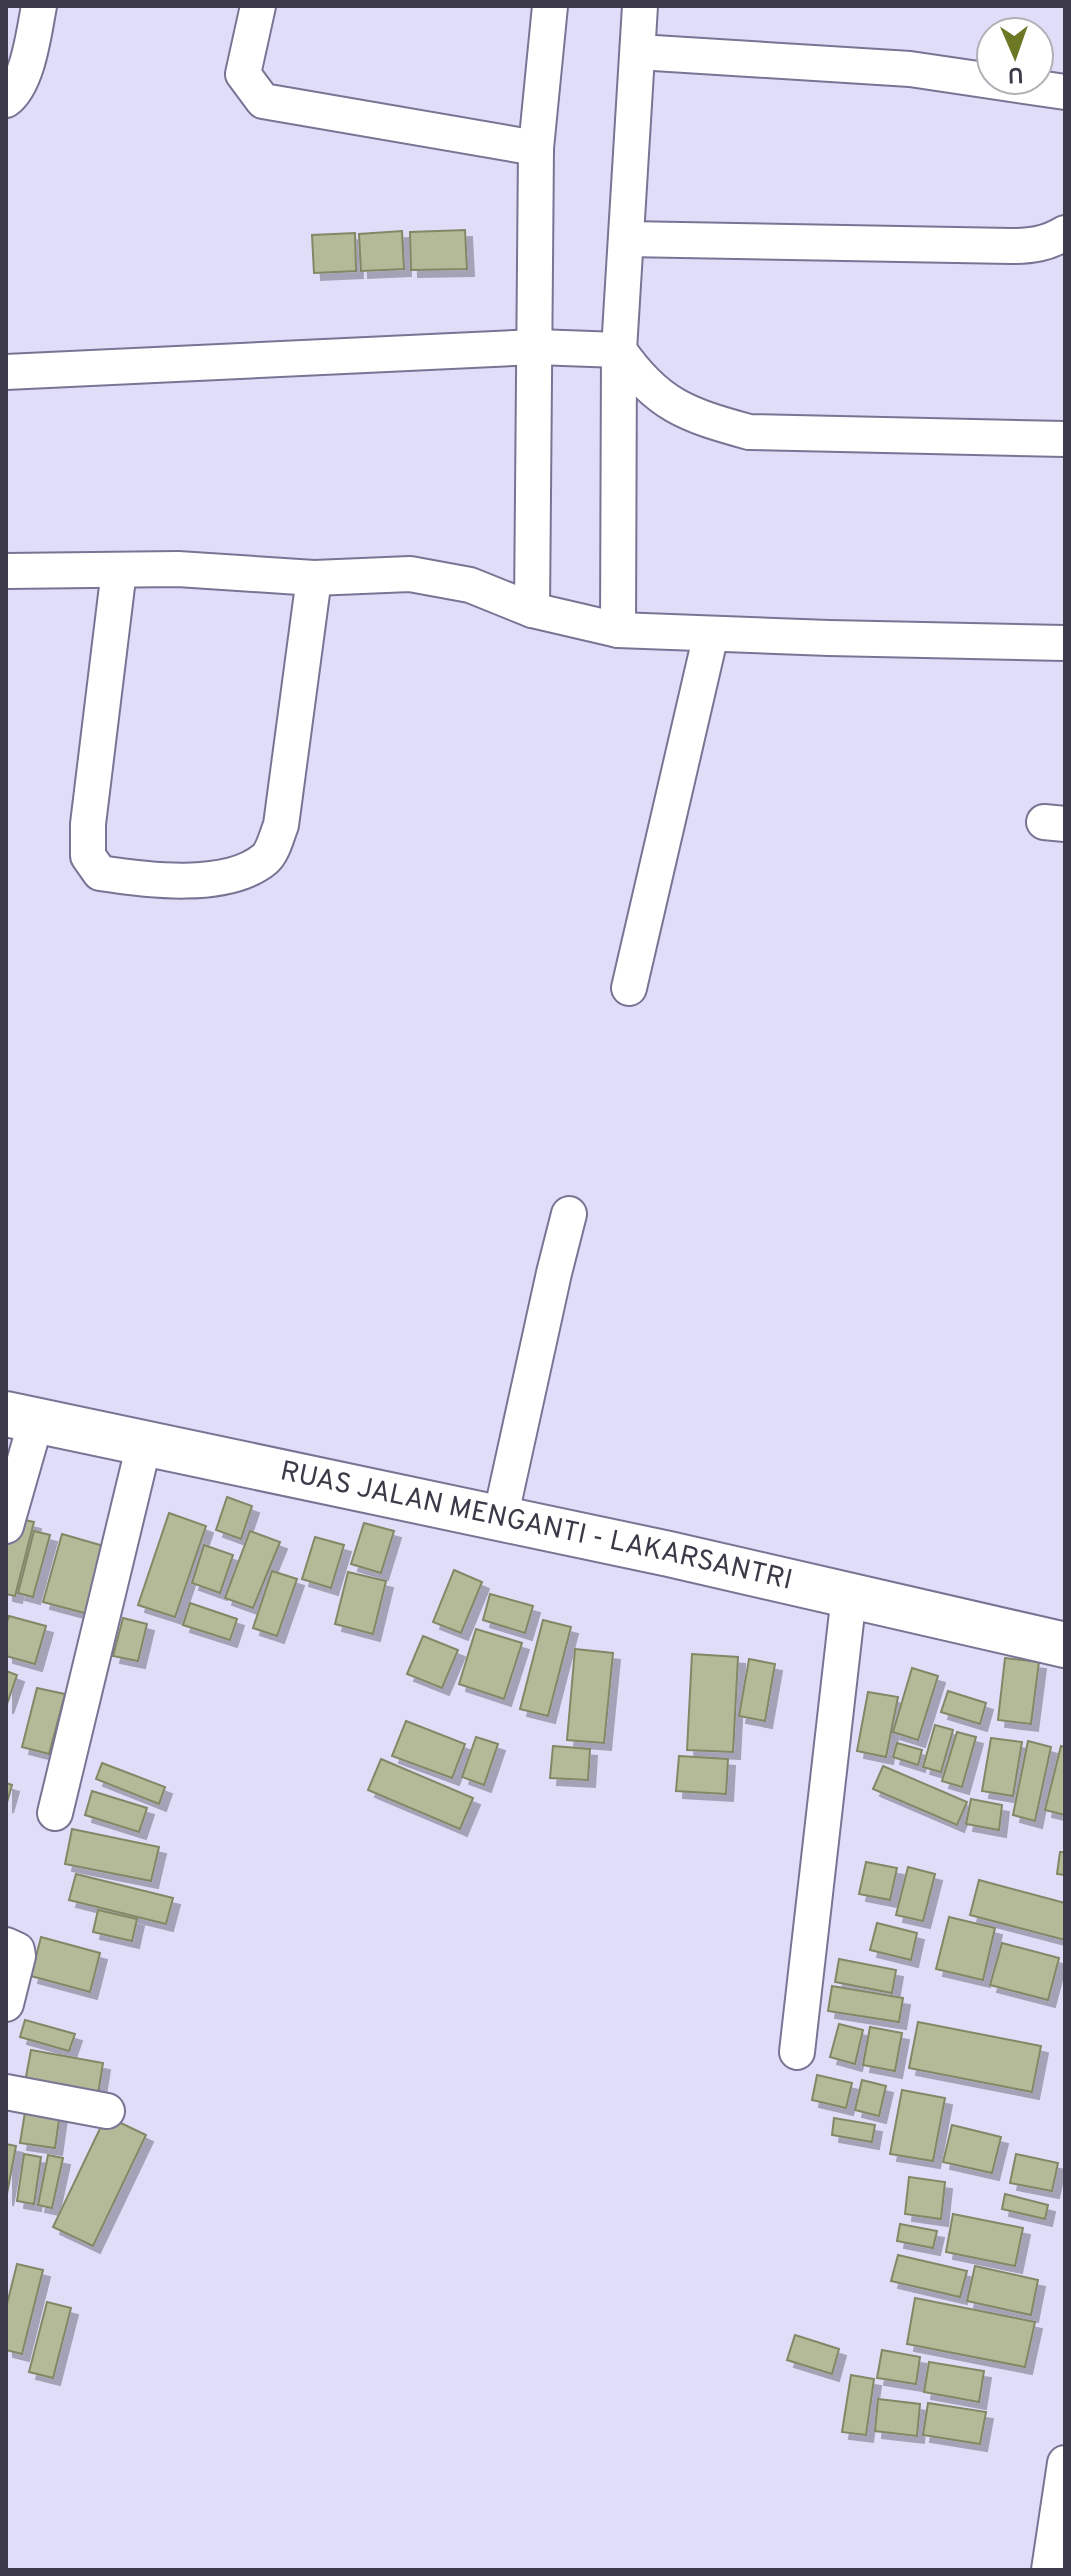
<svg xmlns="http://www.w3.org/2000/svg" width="1071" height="2576" font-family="Overpass,sans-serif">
	<defs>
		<filter id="shadow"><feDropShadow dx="7" dy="7" stdDeviation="0" flood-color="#0004"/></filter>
	</defs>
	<rect width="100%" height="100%" fill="#e0ddf9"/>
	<g fill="#b4ba97" stroke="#828866" stroke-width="2" filter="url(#shadow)">
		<polygon points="465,230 467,269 411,270 410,232"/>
		<polygon points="402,231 404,269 361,271 359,234"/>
		<polygon points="355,233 356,271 314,273 312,235"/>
		<polygon points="227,1497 252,1506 241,1539 216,1530"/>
		<polygon points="169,1513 206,1526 175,1617 138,1605"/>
		<polygon points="12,1517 34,1522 15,1596 6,1594 6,1539"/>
		<polygon points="364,1523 394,1531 381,1573 351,1564"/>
		<polygon points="34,1531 50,1535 33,1597 18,1593"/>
		<polygon points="250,1531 280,1542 253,1608 225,1598"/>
		<polygon points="62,1534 107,1547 88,1614 43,1602"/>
		<polygon points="315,1537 344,1545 331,1588 302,1579"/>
		<polygon points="204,1545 233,1555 220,1593 192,1583"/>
		<polygon points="454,1570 482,1582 461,1633 433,1622"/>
		<polygon points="272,1571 297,1579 277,1636 253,1628"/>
		<polygon points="348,1572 386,1581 373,1634 335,1624"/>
		<polygon points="490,1594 533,1606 525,1633 483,1620"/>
		<polygon points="190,1603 237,1619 230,1640 183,1625"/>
		<polygon points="9,1616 46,1626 35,1664 6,1656 6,1625"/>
		<polygon points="123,1618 147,1624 138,1661 113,1656"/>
		<polygon points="543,1620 571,1627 548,1716 520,1709"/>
		<polygon points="476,1629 522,1643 504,1699 459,1684"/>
		<polygon points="423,1636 458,1650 442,1688 407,1674"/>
		<polygon points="575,1649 613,1653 604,1743 567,1740"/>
		<polygon points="692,1654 738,1657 733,1752 687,1750"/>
		<polygon points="1005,1658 1039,1662 1031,1724 998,1720"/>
		<polygon points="749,1659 775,1664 765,1721 739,1716"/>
		<polygon points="912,1668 938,1676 918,1740 893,1732"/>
		<polygon points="6,1671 17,1675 6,1707"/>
		<polygon points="37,1688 65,1694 49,1754 22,1747"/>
		<polygon points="948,1691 986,1703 980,1724 941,1712"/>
		<polygon points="868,1692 898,1697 886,1757 857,1751"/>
		<polygon points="406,1721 465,1744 452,1778 392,1756"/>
		<polygon points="935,1725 953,1730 941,1772 923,1767"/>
		<polygon points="957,1732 976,1737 962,1787 942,1781"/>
		<polygon points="476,1737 498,1744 484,1785 462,1777"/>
		<polygon points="991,1738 1022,1742 1013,1796 982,1791"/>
		<polygon points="1028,1741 1051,1747 1035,1821 1013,1815"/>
		<polygon points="897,1743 922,1750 918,1765 893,1757"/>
		<polygon points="553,1746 590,1749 588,1780 550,1778"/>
		<polygon points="1061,1746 1065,1747 1065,1815 1045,1810"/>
		<polygon points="679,1756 728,1759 726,1794 676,1791"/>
		<polygon points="381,1759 473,1798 460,1829 368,1790"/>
		<polygon points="102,1763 165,1787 159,1804 96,1779"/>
		<polygon points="883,1766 967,1802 957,1825 873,1789"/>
		<polygon points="6,1783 12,1785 6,1806"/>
		<polygon points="92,1791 147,1808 139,1832 85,1815"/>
		<polygon points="971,1799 1002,1805 999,1830 966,1824"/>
		<polygon points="72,1829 159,1847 151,1881 65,1864"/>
		<polygon points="1060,1852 1065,1852 1065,1875 1057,1874"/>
		<polygon points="866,1862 897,1868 890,1900 859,1894"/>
		<polygon points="908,1867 935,1874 923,1921 896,1915"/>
		<polygon points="76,1874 173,1898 166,1924 69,1900"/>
		<polygon points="979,1880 1065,1903 1065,1940 970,1915"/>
		<polygon points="98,1910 137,1919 132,1941 93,1932"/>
		<polygon points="949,1917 995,1928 983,1980 936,1969"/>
		<polygon points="877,1923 917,1933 911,1960 870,1950"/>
		<polygon points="41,1937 100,1953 90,1992 31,1976"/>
		<polygon points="1002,1943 1059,1958 1048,2000 990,1985"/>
		<polygon points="839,1959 896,1970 892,1993 835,1982"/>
		<polygon points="832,1986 903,1998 899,2022 828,2011"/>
		<polygon points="25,2020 75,2034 69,2051 20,2037"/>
		<polygon points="918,2022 1041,2046 1032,2092 909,2068"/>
		<polygon points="839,2024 863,2030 855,2064 830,2057"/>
		<polygon points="870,2027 902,2033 895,2071 863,2065"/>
		<polygon points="31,2050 103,2063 98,2094 25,2082"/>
		<polygon points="817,2075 852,2083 846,2108 812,2100"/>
		<polygon points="862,2080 886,2086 879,2116 855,2110"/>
		<polygon points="902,2090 945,2098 933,2161 890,2154"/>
		<polygon points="27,2100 61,2106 55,2148 20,2143"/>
		<polygon points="106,2116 146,2135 93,2246 53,2227"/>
		<polygon points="834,2118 875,2125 872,2142 832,2135"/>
		<polygon points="952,2125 1001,2137 992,2173 943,2162"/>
		<polygon points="6,2144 16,2146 6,2199"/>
		<polygon points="24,2154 41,2157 34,2204 17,2201"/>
		<polygon points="1016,2154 1058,2163 1052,2191 1010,2183"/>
		<polygon points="48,2155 63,2158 52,2208 38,2205"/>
		<polygon points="909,2177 945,2182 941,2219 905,2214"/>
		<polygon points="1005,2194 1048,2205 1045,2219 1002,2209"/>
		<polygon points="953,2214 1023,2228 1015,2266 946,2252"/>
		<polygon points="900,2224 937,2231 933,2248 897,2241"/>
		<polygon points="898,2255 967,2271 960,2297 891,2281"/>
		<polygon points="17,2264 43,2270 22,2354 6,2350 6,2308"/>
		<polygon points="975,2266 1038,2280 1031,2315 967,2301"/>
		<polygon points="915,2298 1035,2322 1025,2367 907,2344"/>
		<polygon points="47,2302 71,2308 53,2378 29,2372"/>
		<polygon points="795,2335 839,2349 832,2374 787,2360"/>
		<polygon points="882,2350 920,2357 916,2384 877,2378"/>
		<polygon points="929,2362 984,2371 979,2402 924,2392"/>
		<polygon points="851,2375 874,2379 866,2435 842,2432"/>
		<polygon points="878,2399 920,2404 917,2436 875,2431"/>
		<polygon points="928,2403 986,2412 980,2444 923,2435"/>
	</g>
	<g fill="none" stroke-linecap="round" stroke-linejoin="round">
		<g stroke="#787494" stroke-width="38">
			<g id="minor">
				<polyline points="258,6 243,74 263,101 536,148"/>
				<polyline points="638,52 910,69 1065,92"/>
				<path d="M 6,100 C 28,84 34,32 39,6"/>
				<path d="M 626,239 L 1011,246 C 1031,246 1047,244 1065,233"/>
				<path d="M 6,372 L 536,347 L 619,350 C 657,405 687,415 749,432 L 1065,439"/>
				<path d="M 119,570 L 88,824 L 88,856 L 100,873 C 145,880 227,891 265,859 C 273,852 277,835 281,825 L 314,578"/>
				<polyline points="6,571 178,569 314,578 410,574 470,585 532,610 618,630 829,638 1065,643"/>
				<polyline points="532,610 536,148 550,6"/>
				<polyline points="618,630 619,350 640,6"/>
				<polyline points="1044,822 1065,824"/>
				<polyline points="629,988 711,634"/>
				<polyline points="500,1519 554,1273 569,1214"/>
				<polyline points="6,1526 36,1421"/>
				<polyline points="55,1813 144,1444"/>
				<polyline points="6,1945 17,1950 18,1956 6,2004"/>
				<polyline points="797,2052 849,1595"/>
				<polyline points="6,2092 107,2111"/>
				<polyline points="1049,2570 1065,2463"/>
			</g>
		</g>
		<g stroke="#787494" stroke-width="48">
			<g id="secondary">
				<path id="s1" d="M 6,1414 L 669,1554 L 1065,1645"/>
			</g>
		</g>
		<use href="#minor" stroke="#fff" stroke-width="34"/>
		<use href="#secondary" stroke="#fff" stroke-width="44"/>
	</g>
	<g text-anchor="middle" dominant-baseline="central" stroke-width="7" stroke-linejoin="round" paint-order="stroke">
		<g font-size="28" fill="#3c3a48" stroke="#fff">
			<text stroke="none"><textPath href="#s1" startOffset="542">RUAS JALAN MENGANTI - LAKARSANTRI</textPath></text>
		</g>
	</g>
	<rect width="1071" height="2576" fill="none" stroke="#3c3a48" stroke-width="16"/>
	<g transform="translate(1015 56) rotate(178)"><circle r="38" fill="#ffffff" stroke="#b1b0b6" stroke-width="2"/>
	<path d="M0-6L14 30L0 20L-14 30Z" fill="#6d7824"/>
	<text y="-12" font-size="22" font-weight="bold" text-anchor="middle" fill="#3c3a48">U</text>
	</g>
</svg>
